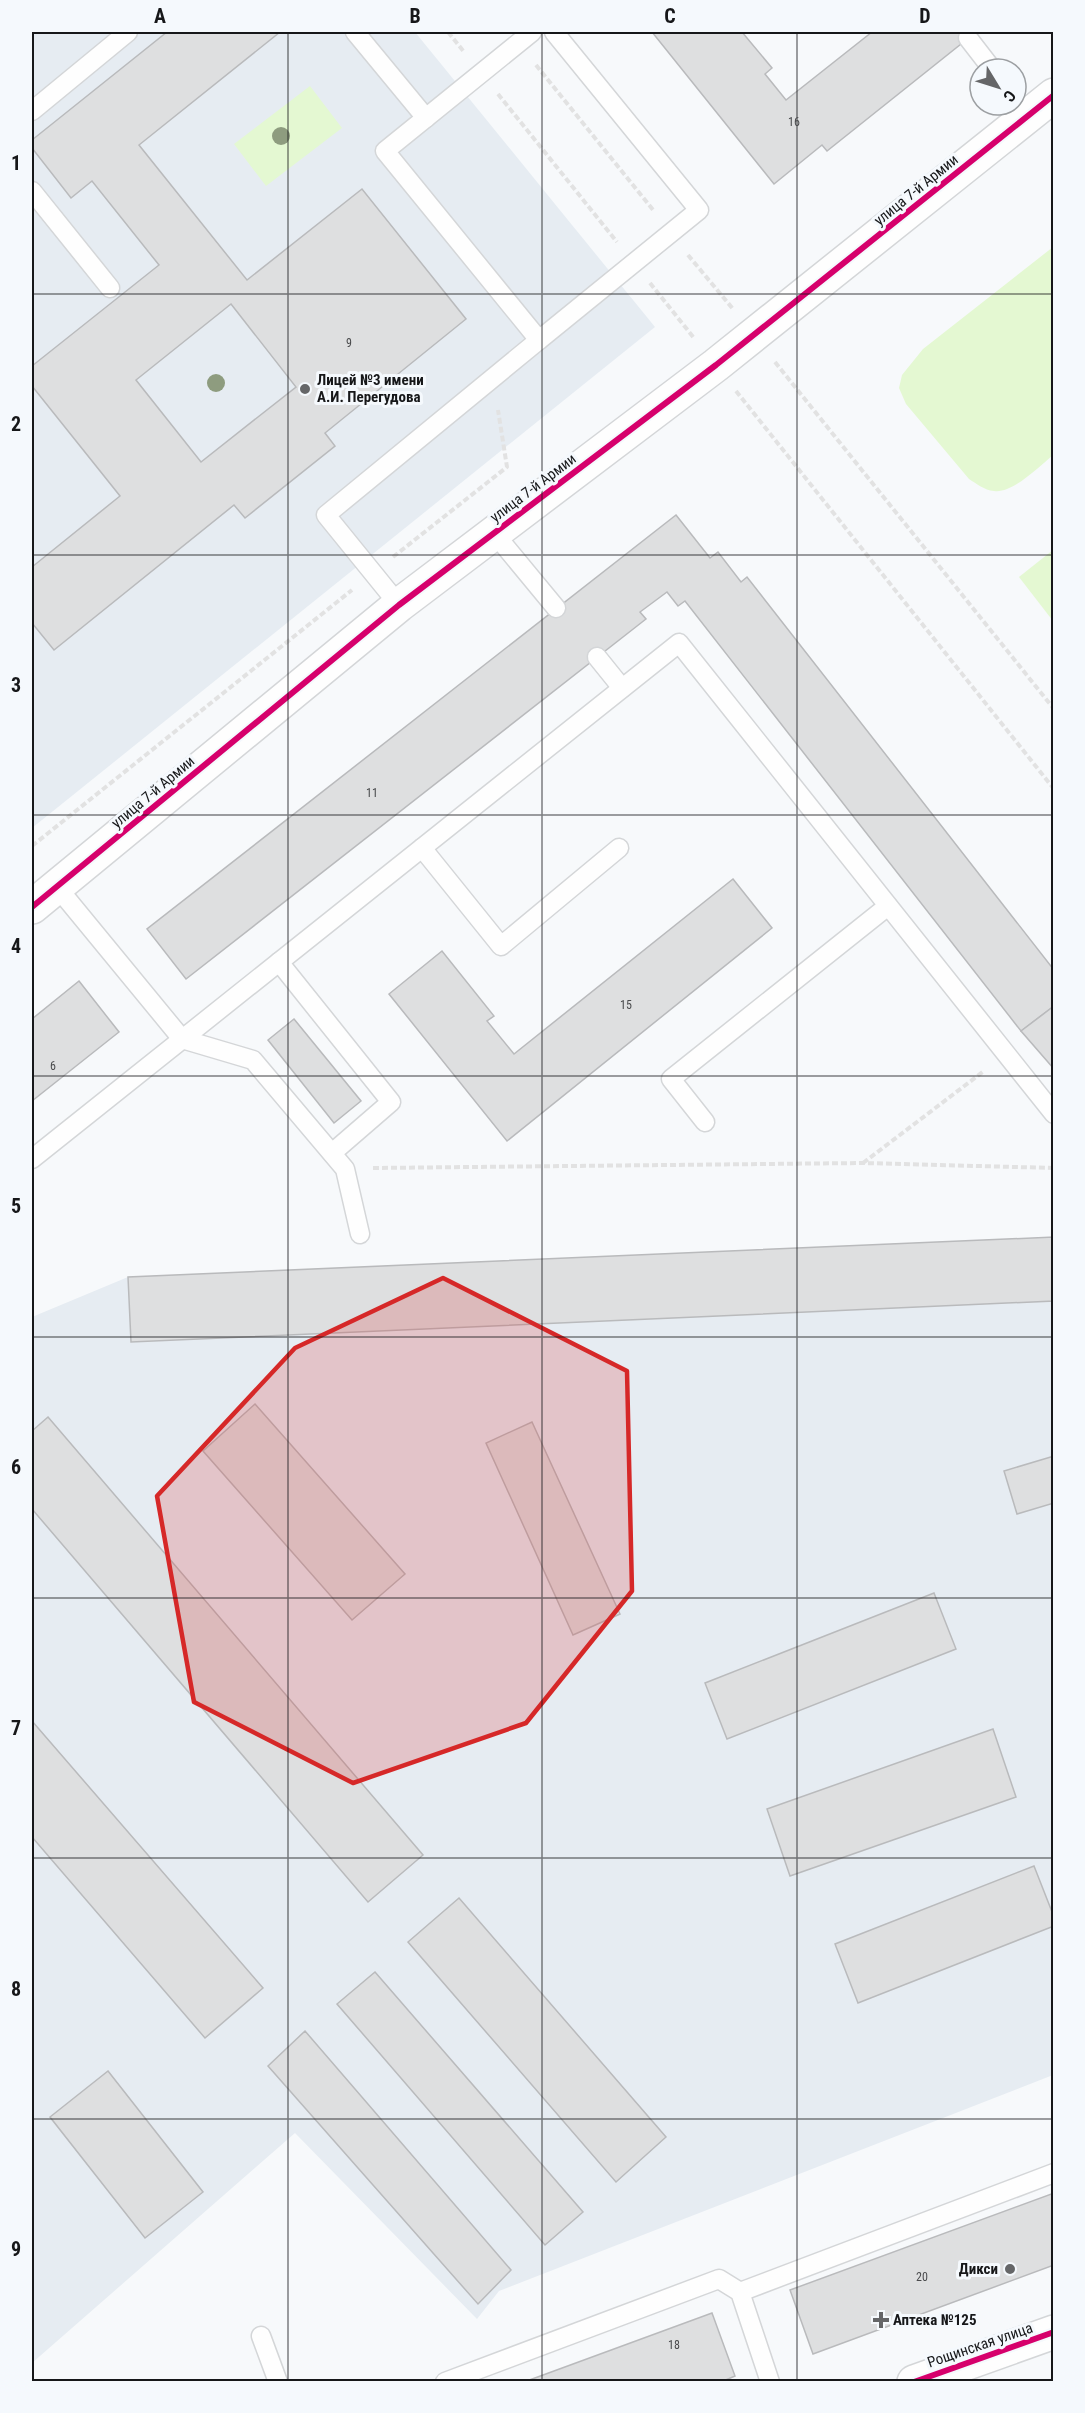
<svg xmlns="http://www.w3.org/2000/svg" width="1085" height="2413" font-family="'Roboto Condensed',sans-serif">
	<rect width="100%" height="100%" fill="#f7f9fb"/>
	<g fill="#e6ecf2">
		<polygon points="32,32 415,32 655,327 32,828"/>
		<polygon points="1053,1237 1053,2075 499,2291 477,2319 295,2133 32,2363 32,1317 128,1277"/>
	</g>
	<g fill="#e4f8d2">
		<polygon points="310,86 342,128 266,186 234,144"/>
		<path d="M 1053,247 L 1053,455 C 1040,466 1012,494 994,491 C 984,490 977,484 969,479 L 906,404 L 899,388 L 902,375 L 923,349 Z"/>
		<polygon points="1053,550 1053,621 1019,577"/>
	</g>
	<g fill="#dedfe0" stroke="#b9babc" stroke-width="1.5" fill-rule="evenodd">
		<path d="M 167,32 L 280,32 L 139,145 L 247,280 L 362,189 L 466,319 L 325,433 L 335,446 L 245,518 L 234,505 L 54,650 L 32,623 L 32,567 L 120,496 L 32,386 L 32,366 L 159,265 L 92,181 L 71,198 L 32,148 L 32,140 ZM 231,304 L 296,387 L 201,462 L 136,380 Z"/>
		<polygon points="652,32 742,32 772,68 765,74 786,100 872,32 976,32 827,151 822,145 774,184"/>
		<polygon points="676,515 710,558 718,552 741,582 747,577 1054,970 1054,1006 1021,1031 685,601 678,606 667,592 640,612 646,619 186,979 147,929"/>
		<polygon points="733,879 772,928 507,1141 389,994 442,951 494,1016 487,1021 514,1054"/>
		<polygon points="79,981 119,1032 32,1101 32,1019"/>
		<polygon points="1054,1006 1054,1069 1021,1031"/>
		<polygon points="294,1019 361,1101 334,1123 268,1040"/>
		<polygon points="1054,1237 1054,1301 131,1342 128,1277"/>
		<polygon points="255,1404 405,1574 352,1620 203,1451"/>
		<polygon points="48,1417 423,1855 368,1902 32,1509 32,1431"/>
		<polygon points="532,1422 620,1614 573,1635 486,1443"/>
		<polygon points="1054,1456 1054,1503 1017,1514 1004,1471"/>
		<polygon points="934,1593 956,1649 727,1739 705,1683"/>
		<polygon points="32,1721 263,1988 205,2038 32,1837"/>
		<polygon points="993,1729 1016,1797 790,1876 767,1809"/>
		<polygon points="1034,1866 1054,1917 1054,1926 858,2003 835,1944"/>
		<polygon points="459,1898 666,2137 616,2182 408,1942"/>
		<polygon points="375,1972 583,2212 545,2245 337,2004"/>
		<polygon points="305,2031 511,2270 478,2304 268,2066"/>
		<polygon points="108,2071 203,2192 145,2238 50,2117"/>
		<polygon points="1054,2193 1054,2265 813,2354 790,2290"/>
		<polygon points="712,2313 735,2376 721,2382 524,2382"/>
	</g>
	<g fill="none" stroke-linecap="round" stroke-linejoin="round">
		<g stroke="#d4d6d8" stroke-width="21">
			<g id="lane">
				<polyline points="355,32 426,118"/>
				<polyline points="968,38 992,69"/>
				<polyline points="32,111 128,32"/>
				<polyline points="32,191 110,288"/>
				<polyline points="539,340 699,210 554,32"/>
				<polyline points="494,533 556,608"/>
				<polyline points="399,605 326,515 539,340 385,151 532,32"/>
				<polyline points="597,657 622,688"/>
				<polyline points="422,848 501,946 619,848"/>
				<polyline points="57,887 182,1039 253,1060 345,1169 360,1234"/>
				<polyline points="279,962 391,1102 332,1153"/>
				<polyline points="705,1122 671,1079 888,906"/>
				<polyline points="32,1159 679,643 1054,1114"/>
				<polyline points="740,2292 1054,2173"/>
				<polyline points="261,2336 278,2382"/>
				<polyline points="445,2382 719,2279 740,2292 770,2382"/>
			</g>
		</g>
		<g stroke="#d4d6d8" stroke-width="36">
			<polyline id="street" points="32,907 399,605 716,365 1054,95"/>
		</g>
		<g stroke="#d4d6d8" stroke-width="36">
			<polyline id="secondary" points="914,2382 1054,2332"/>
		</g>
		<g stroke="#e2e2e2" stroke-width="4" stroke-dasharray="6 3" stroke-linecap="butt">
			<polyline points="448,32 465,53"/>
			<polyline points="536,65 654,211"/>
			<polyline points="498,94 617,242"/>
			<polyline points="688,255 733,309"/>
			<polyline points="650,283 694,338"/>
			<polyline points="775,362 1054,709"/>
			<polyline points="736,391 1054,789"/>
			<polyline points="393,557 507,467 498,410"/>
			<polyline points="32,846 352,590"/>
			<polyline points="863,1163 984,1071"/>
			<polyline points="373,1168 863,1163 1054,1168"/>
		</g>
		<use href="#lane" stroke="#fefefe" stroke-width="18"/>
		<use href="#street" stroke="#fefefe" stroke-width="33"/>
		<use href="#secondary" stroke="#fefefe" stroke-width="33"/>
		<g stroke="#f5f9fd" stroke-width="10">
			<g id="cycleway">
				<polyline points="32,907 399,605 716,365 1054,95"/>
				<polyline points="914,2382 1054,2332"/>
			</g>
		</g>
		<use href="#cycleway" stroke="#d6006c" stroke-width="6"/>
	</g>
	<g fill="#8e9c7f">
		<circle cx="281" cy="136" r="9"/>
		<circle cx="216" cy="383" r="9"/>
	</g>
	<path fill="#d62828" fill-opacity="0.2" stroke="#d62828" stroke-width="4.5" stroke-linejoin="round" d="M 443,1278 L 627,1371 L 632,1591 L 526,1723 L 353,1783 L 194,1702 L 157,1496 L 295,1348 Z"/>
	<path fill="none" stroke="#161719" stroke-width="1.5" stroke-opacity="0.55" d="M 288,32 L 288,2382M 542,32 L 542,2382M 797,32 L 797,2382M 32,294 L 1054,294M 32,555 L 1054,555M 32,815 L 1054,815M 32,1076 L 1054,1076M 32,1337 L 1054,1337M 32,1598 L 1054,1598M 32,1858 L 1054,1858M 32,2119 L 1054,2119"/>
	<g fill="#656668" stroke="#f5f9fd" stroke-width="2">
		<circle cx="305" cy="389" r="6"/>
		<circle cx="1010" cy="2269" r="6"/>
		<path d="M878 2311h6v6h6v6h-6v6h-6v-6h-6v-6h6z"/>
	</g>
	<g text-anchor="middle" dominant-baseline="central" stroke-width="6" stroke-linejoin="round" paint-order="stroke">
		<g font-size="12" fill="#494a4c">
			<text x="794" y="122">16</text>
			<text x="349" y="343">9</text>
			<text x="372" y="793">11</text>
			<text x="626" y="1005">15</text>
			<text x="53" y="1066">6</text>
			<text x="922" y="2277">20</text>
			<text x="674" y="2345">18</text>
		</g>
		<g font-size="15" fill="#161719" stroke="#f5f9fd">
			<text transform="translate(916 190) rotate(-39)">улица 7-й Армии</text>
			<text transform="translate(533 488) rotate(-37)">улица 7-й Армии</text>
			<text transform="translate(153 792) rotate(-40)">улица 7-й Армии</text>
			<text transform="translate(980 2345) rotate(-19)">Рощинская улица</text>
		</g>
		<g font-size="15" font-weight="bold" fill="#161719" stroke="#f5f9fd" text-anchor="start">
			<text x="317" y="380">Лицей №3 имени<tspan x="317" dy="17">А.И. Перегудова</tspan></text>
			<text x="998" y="2269" text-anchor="end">Дикси</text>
			<text x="893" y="2320">Аптека №125</text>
		</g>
	</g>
	<rect width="1085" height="2413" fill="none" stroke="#f5f9fd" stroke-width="66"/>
	<g transform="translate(998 87) rotate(128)"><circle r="28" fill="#f5f9fd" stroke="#9c9fa2" stroke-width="1.5"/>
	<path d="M0-4.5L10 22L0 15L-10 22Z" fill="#656668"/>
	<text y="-9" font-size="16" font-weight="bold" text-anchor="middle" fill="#161719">С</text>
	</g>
	<rect x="33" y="33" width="1019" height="2347" fill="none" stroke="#161719" stroke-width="2"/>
	<g font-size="20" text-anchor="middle" font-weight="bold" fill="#161719">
		<text x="160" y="23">A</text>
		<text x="415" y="23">B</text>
		<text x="670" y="23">C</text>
		<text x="925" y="23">D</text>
		<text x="16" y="170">1</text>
		<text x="16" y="431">2</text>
		<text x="16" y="692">3</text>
		<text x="16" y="953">4</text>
		<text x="16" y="1213">5</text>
		<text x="16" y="1474">6</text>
		<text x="16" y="1735">7</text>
		<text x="16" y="1996">8</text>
		<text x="16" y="2256">9</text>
	</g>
</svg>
